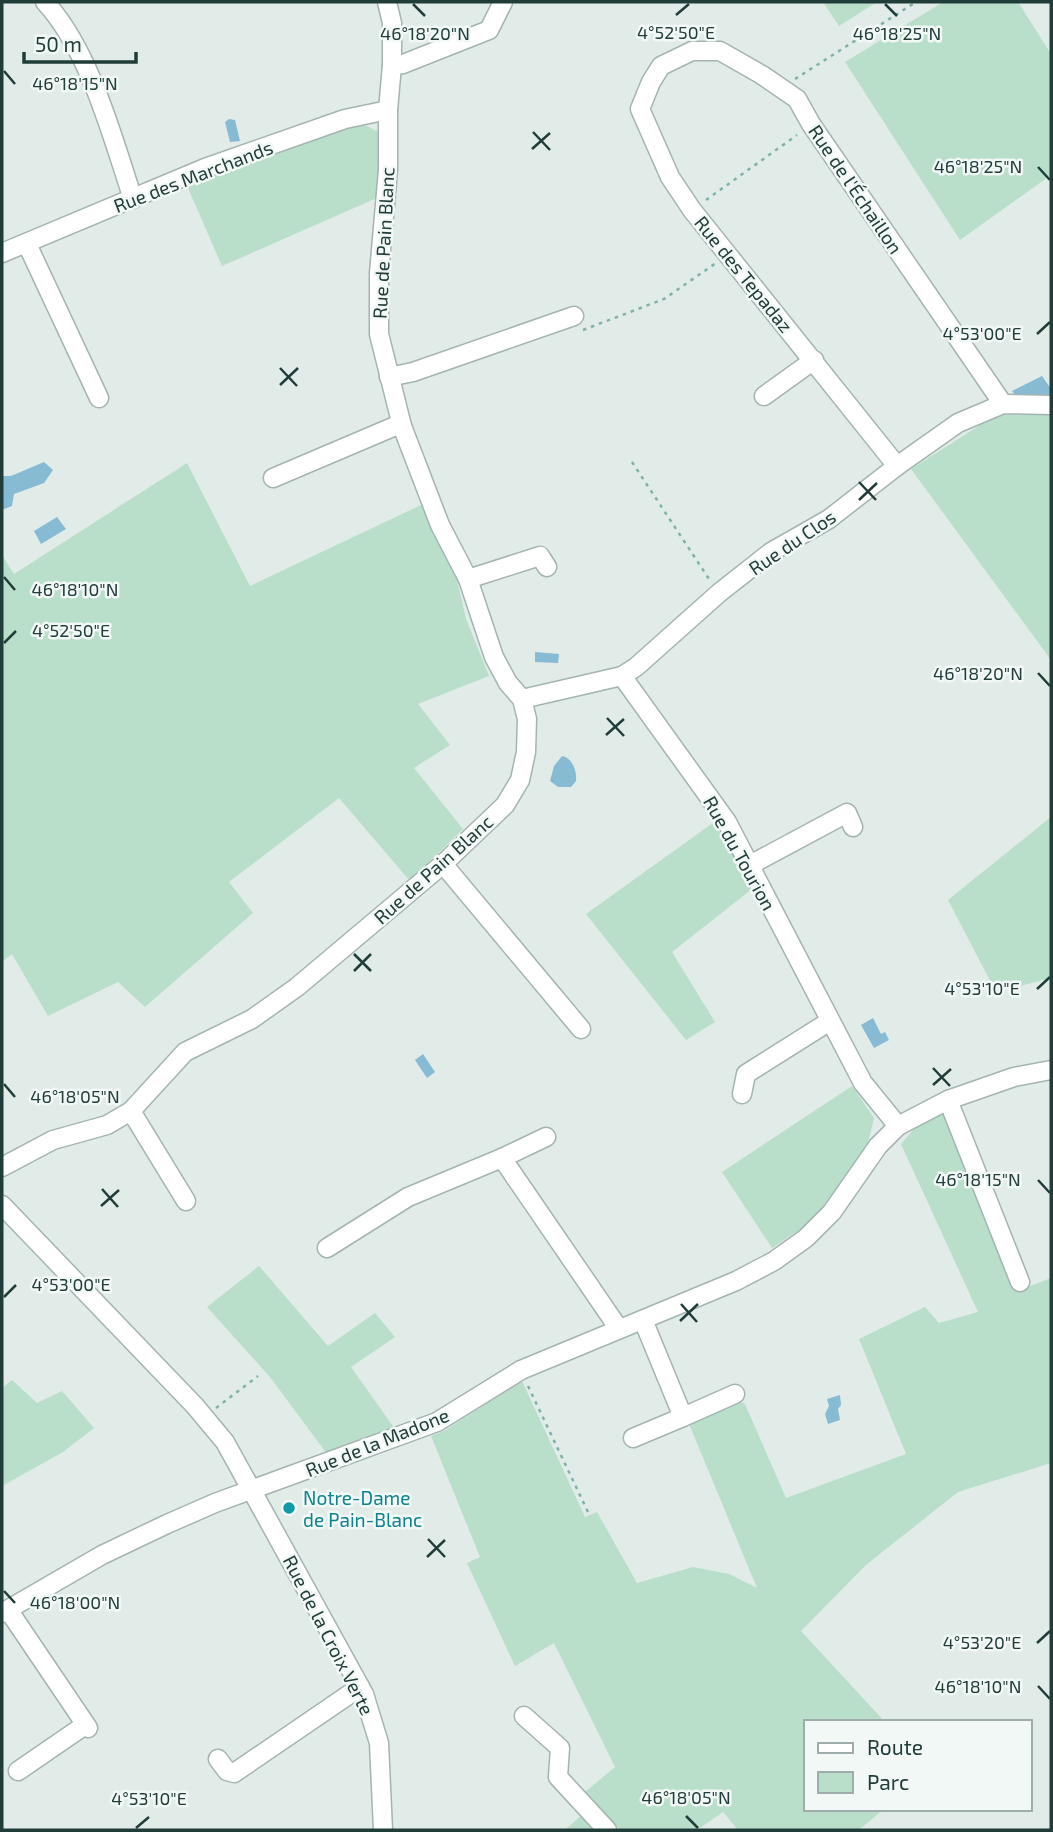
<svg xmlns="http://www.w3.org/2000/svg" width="1053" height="1832" font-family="'Exo 2',sans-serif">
	<rect width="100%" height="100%" fill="#e1ece9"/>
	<g fill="#b9dec9">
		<polygon points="823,2 877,2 839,26"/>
		<polygon points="943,2 1018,2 1051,54 1051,175 960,240 845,62"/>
		<polygon points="354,125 367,126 380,133 379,197 222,266 185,181"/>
		<polygon points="1051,414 1051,660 911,469 996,415"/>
		<polygon points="187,463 250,586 421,505 457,580 466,619 489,676 418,704 450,745 414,768 463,829 410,881 339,798 229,882 253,913 145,1007 118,982 48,1016 12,954 2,962 2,555 14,574"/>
		<polygon points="1051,817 1051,978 996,992 948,900"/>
		<polygon points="717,820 752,889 672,952 715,1022 686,1040 586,914"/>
		<polygon points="852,1086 874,1118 868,1143 838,1188 812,1221 772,1248 722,1172"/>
		<polygon points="945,1109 1022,1289 1051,1278 1051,1463 958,1492 866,1565 801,1631 885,1722 806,1722 806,1809 884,1809 859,1830 738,1830 723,1812 697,1830 620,1830 585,1792 615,1767 554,1643 515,1666 467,1563 480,1557 431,1436 444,1431 522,1381 585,1517 597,1512 637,1583 693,1567 729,1574 757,1588 687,1419 735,1399 745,1404 786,1498 906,1454 859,1339 925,1307 939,1323 978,1312 901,1144 914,1129"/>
		<polygon points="259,1266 328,1346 375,1313 395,1337 351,1367 395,1429 330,1458 270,1377 207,1307"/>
		<polygon points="12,1380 37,1403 62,1391 94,1428 63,1452 2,1486 2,1388"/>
		<polygon points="583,1814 597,1830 565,1830"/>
	</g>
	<g fill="#87bad3">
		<polygon points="229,119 235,120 240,141 230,142 225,122"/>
		<polygon points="1042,376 1051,389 1051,402 1018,399 1012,391"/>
		<polygon points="44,462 53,470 44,483 14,494 12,506 2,510 2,476 11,476"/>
		<polygon points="57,517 66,529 41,544 34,531"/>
		<polygon points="535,652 559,654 558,663 535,662"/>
		<path d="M 562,756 C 573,758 577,772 576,781 L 571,787 L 558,787 L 550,781 L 554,766 Z"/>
		<polygon points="873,1018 881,1034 885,1032 889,1040 874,1048 861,1025"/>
		<polygon points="423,1054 435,1072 427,1078 415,1060"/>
		<polygon points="840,1395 841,1405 838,1409 840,1420 828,1424 825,1414 829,1406 827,1399"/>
	</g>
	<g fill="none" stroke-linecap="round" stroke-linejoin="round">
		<g stroke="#a4b4b1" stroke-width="21">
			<g id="minor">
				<path d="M 45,2 C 90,51 112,136 133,199"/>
				<polyline points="392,65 403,64 489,30 503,2"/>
				<polyline points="27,244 99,398"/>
				<polyline points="2,253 205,168 345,119 388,110"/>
				<polyline points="389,377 413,372 574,316"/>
				<polyline points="764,396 814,360"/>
				<polyline points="897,466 692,210 670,177 640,109 651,82 661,66 692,51 720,51 762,75 797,99 811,124 1003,404"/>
				<polyline points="273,478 393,427 402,426"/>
				<polyline points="468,579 540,556 547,567"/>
				<polyline points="622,676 636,667 719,593 771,552 829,519 897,466 958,423 1003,404 1051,405"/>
				<polyline points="522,699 622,676 727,822 863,1083 898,1126"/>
				<polyline points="443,864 581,1029"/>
				<polyline points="750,865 847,813 853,827"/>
				<polyline points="742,1094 746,1074 830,1021"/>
				<polyline points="948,1100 1020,1282"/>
				<polyline points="131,1111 186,1201"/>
				<polyline points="502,1158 546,1137"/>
				<polyline points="2,1167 53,1140 107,1125 131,1111 185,1052 252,1019 297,987 443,864 505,805 520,780 526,752 527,719 522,699 508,683 494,657 468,579 440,525 402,426 379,334 379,273 388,170 388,110 392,65 392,23 387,2"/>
				<polyline points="2,1205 195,1406 225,1442 364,1694 379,1743 383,1830"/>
				<polyline points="327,1248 408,1197 502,1158 619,1329"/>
				<polyline points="643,1320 683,1417 735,1394"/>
				<polyline points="633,1438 683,1417"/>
				<polyline points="9,1611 88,1728"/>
				<polyline points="2,1613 102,1555 167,1524 215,1503 437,1422 521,1370 736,1281 774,1261 806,1238 832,1212 878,1146 898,1126 948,1100 1014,1077 1051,1070"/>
				<polyline points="524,1716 560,1748 558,1777 607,1830"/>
				<polyline points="218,1759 227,1771 234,1773 360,1687"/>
				<polyline points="18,1771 85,1725"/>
			</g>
		</g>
		<g stroke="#80b1aa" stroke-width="2.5" stroke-dasharray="3.5 5" stroke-linecap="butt">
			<polyline points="795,79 916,2"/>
			<polyline points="706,200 797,135"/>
			<polyline points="583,330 664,299 716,263"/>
			<polyline points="632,462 709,579"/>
			<polyline points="528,1386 588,1512"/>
			<polyline points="216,1408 258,1376"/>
		</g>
		<use href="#minor" stroke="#fff" stroke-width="18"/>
	</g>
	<path fill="none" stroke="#213d3a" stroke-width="2.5" d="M 413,4 L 425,16M 885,4 L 897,16M 676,15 L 689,4M 4,71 L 15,84M 533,132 L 550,150M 532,149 L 550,133M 1038,167 L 1050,180M 1037,334 L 1050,322M 280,368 L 297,386M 280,385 L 298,368M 859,482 L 876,500M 859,500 L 877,483M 4,577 L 15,590M 4,643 L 16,631M 1038,673 L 1050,686M 607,718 L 624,736M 606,735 L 624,719M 354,954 L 371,971M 354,971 L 371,954M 1037,989 L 1050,977M 933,1068 L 950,1086M 4,1084 L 15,1097M 933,1085 L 951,1069M 1038,1180 L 1050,1193M 102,1189 L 118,1207M 101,1206 L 119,1190M 4,1297 L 16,1285M 681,1304 L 697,1322M 680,1321 L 698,1304M 428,1539 L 445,1557M 427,1557 L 445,1540M 4,1591 L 15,1603M 1037,1643 L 1050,1631M 1038,1686 L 1050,1699M 686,1816 L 698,1828M 136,1828 L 149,1817"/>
	<circle fill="#0f9aa8" stroke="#f1f8f6" stroke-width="2.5" cx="289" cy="1508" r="7"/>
	<g text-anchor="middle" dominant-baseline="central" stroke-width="5" stroke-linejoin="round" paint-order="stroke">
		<g font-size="19" fill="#213d3a" stroke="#f1f8f6">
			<text transform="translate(193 176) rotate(-21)">Rue des Marchands</text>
			<text transform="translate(856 189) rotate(56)">Rue de l'Échaillon</text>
			<text transform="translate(383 243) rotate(-87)">Rue de Pain Blanc</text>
			<text transform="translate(744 274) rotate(51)">Rue des Tepadaz</text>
			<text transform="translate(792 542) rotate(-34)">Rue du Clos</text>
			<text transform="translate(740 853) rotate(61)">Rue du Tourion</text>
			<text transform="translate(433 869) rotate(-42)">Rue de Pain Blanc</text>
			<text transform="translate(377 1442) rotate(-22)">Rue de la Madone</text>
			<text transform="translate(329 1635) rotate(63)">Rue de la Croix Verte</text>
		</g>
		<g font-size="19" fill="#0d838f" stroke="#f1f8f6" text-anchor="start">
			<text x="303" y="1497">Notre-Dame<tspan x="303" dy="22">de Pain-Blanc</tspan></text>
		</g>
	</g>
	<g font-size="18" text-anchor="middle" fill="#213d3a" stroke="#f1f8f6" stroke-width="5" stroke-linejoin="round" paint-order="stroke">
		<text x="676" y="39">4°52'50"E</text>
		<text x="425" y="40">46°18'20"N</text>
		<text x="897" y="40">46°18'25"N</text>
		<text x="75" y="90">46°18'15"N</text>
		<text x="978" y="173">46°18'25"N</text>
		<text x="982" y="340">4°53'00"E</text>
		<text x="75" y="596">46°18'10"N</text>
		<text x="71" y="637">4°52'50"E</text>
		<text x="978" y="680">46°18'20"N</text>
		<text x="982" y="995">4°53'10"E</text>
		<text x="75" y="1103">46°18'05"N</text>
		<text x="978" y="1186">46°18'15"N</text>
		<text x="71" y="1291">4°53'00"E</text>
		<text x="75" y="1609">46°18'00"N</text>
		<text x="982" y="1649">4°53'20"E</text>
		<text x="978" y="1693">46°18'10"N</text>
		<text x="686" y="1804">46°18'05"N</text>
		<text x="149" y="1805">4°53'10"E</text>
	</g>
	<rect width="1053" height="1832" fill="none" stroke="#213d3a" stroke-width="7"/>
	<rect x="804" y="1720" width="228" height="91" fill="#f1f8f6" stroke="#9eadab" stroke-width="2"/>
	<rect x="818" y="1743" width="35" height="10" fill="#ffffff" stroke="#9eadab" stroke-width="2"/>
	<text x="867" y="1755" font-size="21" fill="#213d3a">Route</text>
	<rect x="818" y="1772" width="35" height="21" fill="#b9dec9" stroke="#9eadab" stroke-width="2"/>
	<text x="867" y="1790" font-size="21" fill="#213d3a">Parc</text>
	<path d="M24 52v10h112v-10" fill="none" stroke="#213d3a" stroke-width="3.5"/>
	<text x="35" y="52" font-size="21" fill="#213d3a" stroke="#f1f8f6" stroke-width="5" paint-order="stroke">50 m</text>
</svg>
